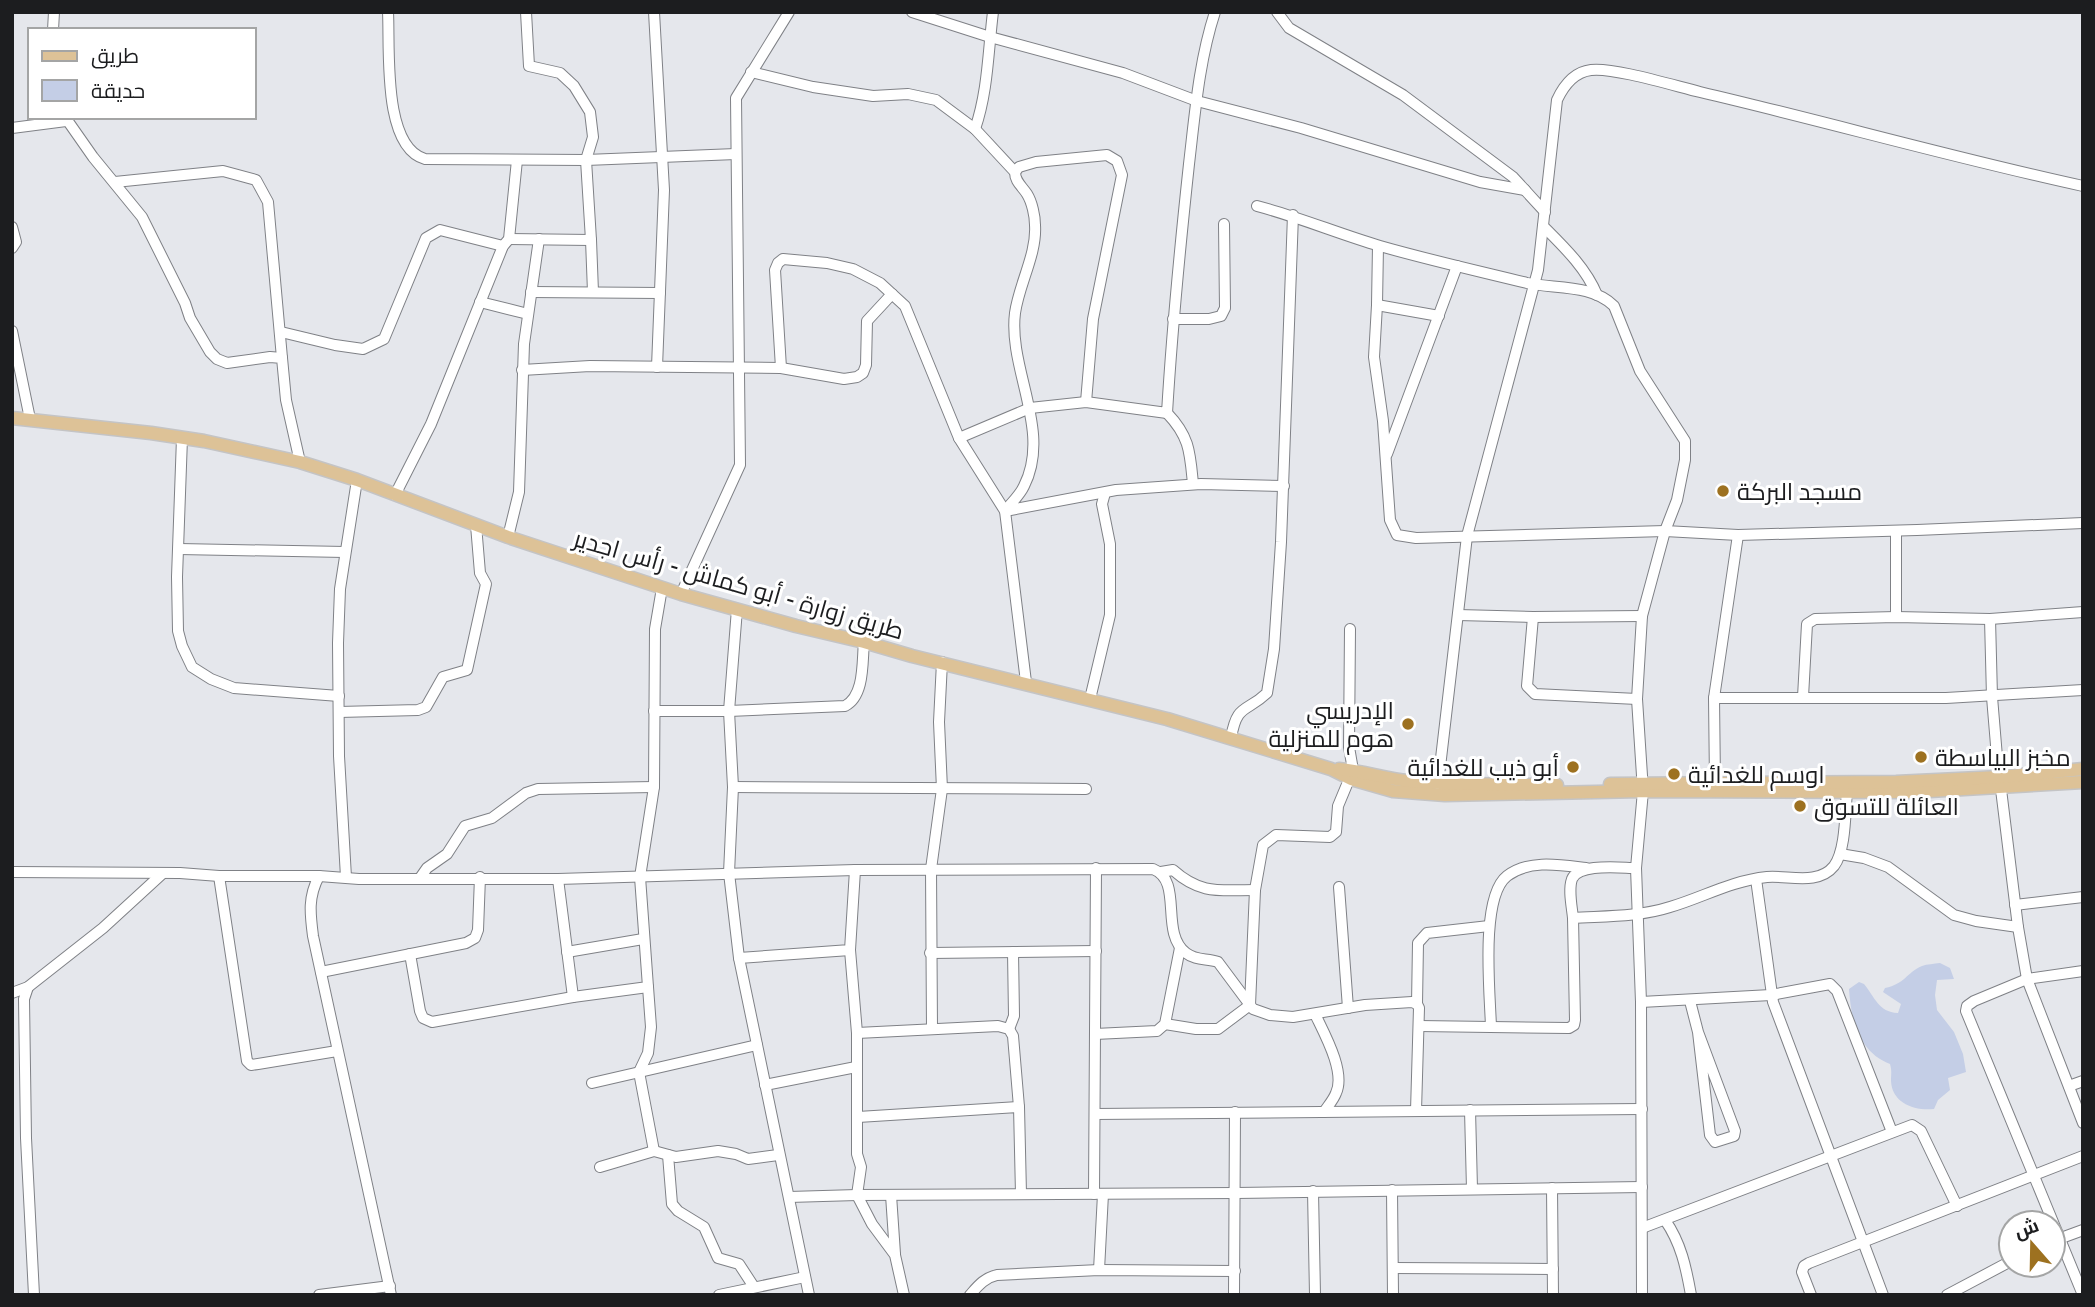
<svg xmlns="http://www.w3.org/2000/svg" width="2095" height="1307" font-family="'IBM Plex Sans',Cairo,sans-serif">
	<rect width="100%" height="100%" fill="#e5e7ec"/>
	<path fill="#c4cee6" d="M 1940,963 L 1950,968 L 1954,979 L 1937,980 L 1935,995 L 1937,1010 L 1954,1032 L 1963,1054 L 1966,1072 L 1948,1078 L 1950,1090 L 1938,1100 L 1934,1109 C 1914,1111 1892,1103 1891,1081 C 1891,1074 1892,1071 1890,1064 C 1859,1052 1851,1020 1849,989 L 1859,982 L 1864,984 C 1875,997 1878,1012 1898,1013 L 1901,1004 L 1883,992 L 1885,988 C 1905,984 1906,973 1922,966 C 1927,964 1934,964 1940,963 Z"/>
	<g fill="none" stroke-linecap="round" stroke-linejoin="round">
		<g stroke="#7f8186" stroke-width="12">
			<g id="minor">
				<path d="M 388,12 C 390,48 382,147 425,159 L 586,160 L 736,154"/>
				<polyline points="654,12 664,190 657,367"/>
				<polyline points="912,12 990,37 1123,73 1197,101 1301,128 1480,182 1525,190"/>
				<polyline points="1277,12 1289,28 1403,95 1513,177 1545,212"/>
				<polyline points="53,30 54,12"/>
				<path d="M 751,72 L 813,87 L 873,96 L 908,94 L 936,100 L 975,129 L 1015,172 C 1015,182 1022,186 1027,194 C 1032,202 1035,216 1035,225 C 1037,254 1019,284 1015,313 C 1008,369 1052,431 1024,486 C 1020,495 1011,503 1005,511 L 1116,490 L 1201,484 L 1284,486"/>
				<polyline points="65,117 93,157 142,217 185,303 190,318 210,352 217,359 227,363 270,357 282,358 286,400 300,462"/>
				<polyline points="12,128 66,121"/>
				<path d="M 975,129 C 988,91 988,52 993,12"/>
				<polyline points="1015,172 1019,167 1036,162 1107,155 1117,161 1122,175 1093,319 1086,402"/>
				<polyline points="115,182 223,171 256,180 268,202 282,358"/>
				<path d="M 1257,206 C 1299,217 1339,234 1380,246 C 1429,260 1478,271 1527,283 C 1555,289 1592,284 1614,306 L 1640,371 L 1685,441 L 1685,460 L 1677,500 L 1665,531 L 1642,616 L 1637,699 L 1643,791 L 1636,868 L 1641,1002 L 1642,1295"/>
				<path d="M 1543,226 C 1564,247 1586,268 1597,295"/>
				<polyline points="12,227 16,242 12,248"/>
				<polyline points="509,239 591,240 586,160 593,137 590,112 574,86 560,73 529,66 526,12"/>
				<polyline points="591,240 593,292"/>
				<polyline points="1378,246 1377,305 1374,357 1383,421 1390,520 1397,535 1416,538 1665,531 1738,535 1917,530 2083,523"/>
				<polyline points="531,292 660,293"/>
				<polyline points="480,302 528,314"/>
				<polyline points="1377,305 1439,316"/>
				<polyline points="1173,319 1209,319 1221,316 1225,308 1224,224"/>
				<polyline points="12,331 30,419"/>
				<polyline points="281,332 335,345 363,349 384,339 426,238 440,230 503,246"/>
				<polyline points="781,368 775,270 778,263 783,259 827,263 853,269 880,283 905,306 959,438 1005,511 1026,682"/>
				<polyline points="522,370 590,366 781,368 844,379 857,377 863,373 866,365 867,321 892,294"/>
				<path d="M 1167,413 C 1190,437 1190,453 1193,484"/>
				<polyline points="182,438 177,577 178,631 182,646 192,667 211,679 234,688 339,696"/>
				<path d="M 959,438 L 1030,408 L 1086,402 L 1167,413 C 1172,330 1180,247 1189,164 C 1195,113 1199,61 1215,12"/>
				<polyline points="1387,454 1457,266"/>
				<polyline points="395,495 431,424 503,246 509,239 517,160"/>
				<polyline points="508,537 519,492 524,344 539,239"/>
				<polyline points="179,549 345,552"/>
				<polyline points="681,594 740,465 736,98 789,12"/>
				<polyline points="737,609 729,711 733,787 729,873 739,958 809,1295"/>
				<polyline points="1458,615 1533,617 1642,616"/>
				<polyline points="1533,617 1527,686 1535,694 1637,699"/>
				<polyline points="1896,617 1896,531"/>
				<polyline points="1990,619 1992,697 1997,757 2018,927 2027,979 2083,1123"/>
				<polyline points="1803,697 1807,624 1815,619 1896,617 1990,619 2083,612"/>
				<polyline points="1714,698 1946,698 2083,690"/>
				<polyline points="1090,699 1110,615 1110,544 1102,504 1105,493"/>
				<path d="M 654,711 L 729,711 L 845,706 C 865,696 862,661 864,642"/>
				<polyline points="339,712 418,710 426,707 443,677 467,670 486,584 480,573 476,525"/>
				<path d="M 1231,738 C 1237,703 1246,713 1267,693 L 1274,649 L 1281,542 L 1293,215"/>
				<polyline points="1715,782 1714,698 1738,535"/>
				<path d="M 1438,784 L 1467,536 L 1538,270 L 1557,100 C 1564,85 1574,72 1591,70 C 1613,67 1675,86 1700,92 C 1828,122 1954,158 2083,186"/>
				<polyline points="733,787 1086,789"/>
				<polyline points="1840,854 1864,858 1888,867 1954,915 1976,921 2018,927"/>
				<path d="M 12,872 L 180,873 L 219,876 L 319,876 L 359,879 L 558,879 L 855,870 L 1153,869 C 1184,881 1159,932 1186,953 C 1196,961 1207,958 1218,962 L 1253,1009 L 1270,1015 L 1293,1017 L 1365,1005 L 1412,1002 L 1417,1004 L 1419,1008 L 1416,1111"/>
				<path d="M 1161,872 L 1173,870 C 1201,895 1220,890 1255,890"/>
				<polyline points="219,876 247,1061 251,1065 258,1064 337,1051"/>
				<path d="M 319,876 C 308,897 310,913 313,936 L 391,1295"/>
				<polyline points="346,877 339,756 338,643 340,589 357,480"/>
				<polyline points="420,878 427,868 447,854 465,826 492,818 526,793 538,789 654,787"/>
				<polyline points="558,879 573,997"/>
				<polyline points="1756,879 1773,1002 1883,1295"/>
				<polyline points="1339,887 1348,1008"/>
				<polyline points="2015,905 2083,897"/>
				<path d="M 1573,918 C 1572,907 1568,890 1572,879 C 1579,863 1620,868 1636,868"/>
				<polyline points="850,950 857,1033 857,1154 861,1167 857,1195 872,1224 895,1255 904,1295"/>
				<polyline points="567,952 643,939"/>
				<polyline points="930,953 1096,951"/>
				<polyline points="410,954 420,1011 423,1018 432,1022 573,997 648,987 640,877 654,787 655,629 662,588"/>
				<polyline points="739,958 850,950 855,870"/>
				<polyline points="321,972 466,943 475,938 478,930 480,877"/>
				<polyline points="28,987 24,999 26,1138 34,1295"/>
				<polyline points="648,987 651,1027 648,1053 639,1072 654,1151"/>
				<polyline points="12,993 28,987 103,928 163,873"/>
				<polyline points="1690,1001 1698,1032 1710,1135 1715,1142 1734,1136 1735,1131 1698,1032"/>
				<polyline points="1641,1002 1771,995 1830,984 1837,991 1892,1132"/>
				<polyline points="1417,1004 1418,943 1427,933 1489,926"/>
				<polyline points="1250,1005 1255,890 1263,845 1276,835 1330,837 1336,832 1338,806 1353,770 1349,747 1350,629"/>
				<path d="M 1315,1014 C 1324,1033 1346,1072 1336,1093 C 1334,1099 1328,1106 1324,1112"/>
				<polyline points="1165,1024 1196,1029 1218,1029 1250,1005"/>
				<path d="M 1419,1026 L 1569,1028 L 1574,1025 L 1575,1020 L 1573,918 C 1605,916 1639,917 1670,907 C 1704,897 1730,881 1767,877 C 1788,875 1818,886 1834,866 C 1846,850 1845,812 1847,792"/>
				<path d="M 1491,1027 C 1490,993 1480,897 1507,876 C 1529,859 1561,865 1586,868"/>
				<polyline points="932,1029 931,869 942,789 939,722 942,662"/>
				<polyline points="1009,1029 1014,1016 1013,952"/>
				<polyline points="857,1033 998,1026 1009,1029 1013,1036 1019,1107"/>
				<polyline points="1095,1034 1157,1031 1165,1024 1180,948"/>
				<polyline points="592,1083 757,1045"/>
				<polyline points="765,1085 856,1067"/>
				<polyline points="2069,1086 2083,1081"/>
				<polyline points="1470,1110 1472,1189"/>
				<polyline points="1095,1114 1642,1109"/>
				<polyline points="858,1117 1019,1107 1021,1194"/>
				<polyline points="668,1155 672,1204 678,1211 704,1227 718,1258 739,1264 754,1287"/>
				<polyline points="600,1167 654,1151 676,1157 718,1151 736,1154 748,1159 778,1155"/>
				<polyline points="1552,1188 1553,1295"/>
				<polyline points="1392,1190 1393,1295"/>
				<polyline points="1313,1191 1315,1295"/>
				<polyline points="1094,1194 1096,868"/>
				<polyline points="891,1195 895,1254"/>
				<polyline points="789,1197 857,1195 1236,1193 1642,1187"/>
				<path d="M 1665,1220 C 1681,1243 1686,1267 1691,1295"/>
				<polyline points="1642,1228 1912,1125 1921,1131 1957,1206"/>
				<polyline points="2053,1241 2083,1230"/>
				<polyline points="1393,1268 1553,1269"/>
				<polyline points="1099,1270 1103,1194"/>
				<polyline points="319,1295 390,1286"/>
				<polyline points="719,1295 805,1277"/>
				<path d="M 970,1295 C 978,1286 984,1278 997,1275 L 1099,1270 L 1235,1271"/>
				<polyline points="1234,1295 1235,1112"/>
				<polyline points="1811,1295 1802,1272 1804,1266 1809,1263 2083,1156"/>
				<polyline points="1947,1295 2011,1261"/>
				<polyline points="2083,1295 1966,1011 1967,1006 1974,1001 2027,979 2083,971"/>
			</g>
		</g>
		<g stroke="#c4c4c5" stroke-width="15">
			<g id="major">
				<polyline points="12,418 151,433 204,441 300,462 357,480 508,537 681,594 796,626 864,642 912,656 1167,719 1331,769 1351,779 1393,791 1445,795 1643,791 1912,792 2083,782"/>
				<path d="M 1339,769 C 1363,771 1385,779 1409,781 C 1458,785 1508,785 1557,785"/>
				<polyline points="1610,784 1896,782 2000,777 2083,769"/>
			</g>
		</g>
		<use href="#minor" stroke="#fff" stroke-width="10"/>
		<use href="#major" stroke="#ddc297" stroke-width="12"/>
	</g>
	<g fill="#9d7120" stroke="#fff" stroke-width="2.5">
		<circle cx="1723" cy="491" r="7"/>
		<circle cx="1408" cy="724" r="7"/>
		<circle cx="1921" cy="757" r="7"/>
		<circle cx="1573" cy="767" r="7"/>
		<circle cx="1674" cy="774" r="7"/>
		<circle cx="1800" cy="806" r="7"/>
	</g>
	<g text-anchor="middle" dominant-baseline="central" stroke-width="6" stroke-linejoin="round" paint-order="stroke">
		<g font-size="24" fill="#1c1d1f" stroke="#fff" text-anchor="start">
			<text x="1737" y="491">مسجد البركة</text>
			<text x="1394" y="710" text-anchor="end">الإدريسي<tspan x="1394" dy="28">هوم للمنزلية</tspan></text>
			<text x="1935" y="757">مخبز البياسطة</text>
			<text x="1559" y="767" text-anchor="end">أبو ذيب للغدائية</text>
			<text x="1688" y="774">اوسم للغدائية</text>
			<text x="1814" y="806">العائلة للتسوق</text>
		</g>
		<g font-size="24" fill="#1c1d1f" stroke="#fff">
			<text transform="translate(739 584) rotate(16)">طريق زوارة - أبو كماش - رأس اجدير</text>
		</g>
	</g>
	<rect width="2095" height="1307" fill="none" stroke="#1c1d1f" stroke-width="28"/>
	<rect x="28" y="28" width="228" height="91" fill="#ffffff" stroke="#a4a5a5" stroke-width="2"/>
	<rect x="42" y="51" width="35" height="10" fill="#ddc297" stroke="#a4a5a5" stroke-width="2"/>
	<text x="91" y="63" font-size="21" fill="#1c1d1f">طريق</text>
	<rect x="42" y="80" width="35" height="21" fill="#c4cee6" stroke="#a4a5a5" stroke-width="2"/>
	<text x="91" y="98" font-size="21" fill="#1c1d1f">حديقة</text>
	<g transform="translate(2032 1244) rotate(340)"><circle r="33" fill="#ffffff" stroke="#a4a5a5" stroke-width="2"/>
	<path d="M0-5L12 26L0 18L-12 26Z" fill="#9d7120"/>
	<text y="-10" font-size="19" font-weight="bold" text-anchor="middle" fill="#1c1d1f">ش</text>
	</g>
</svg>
